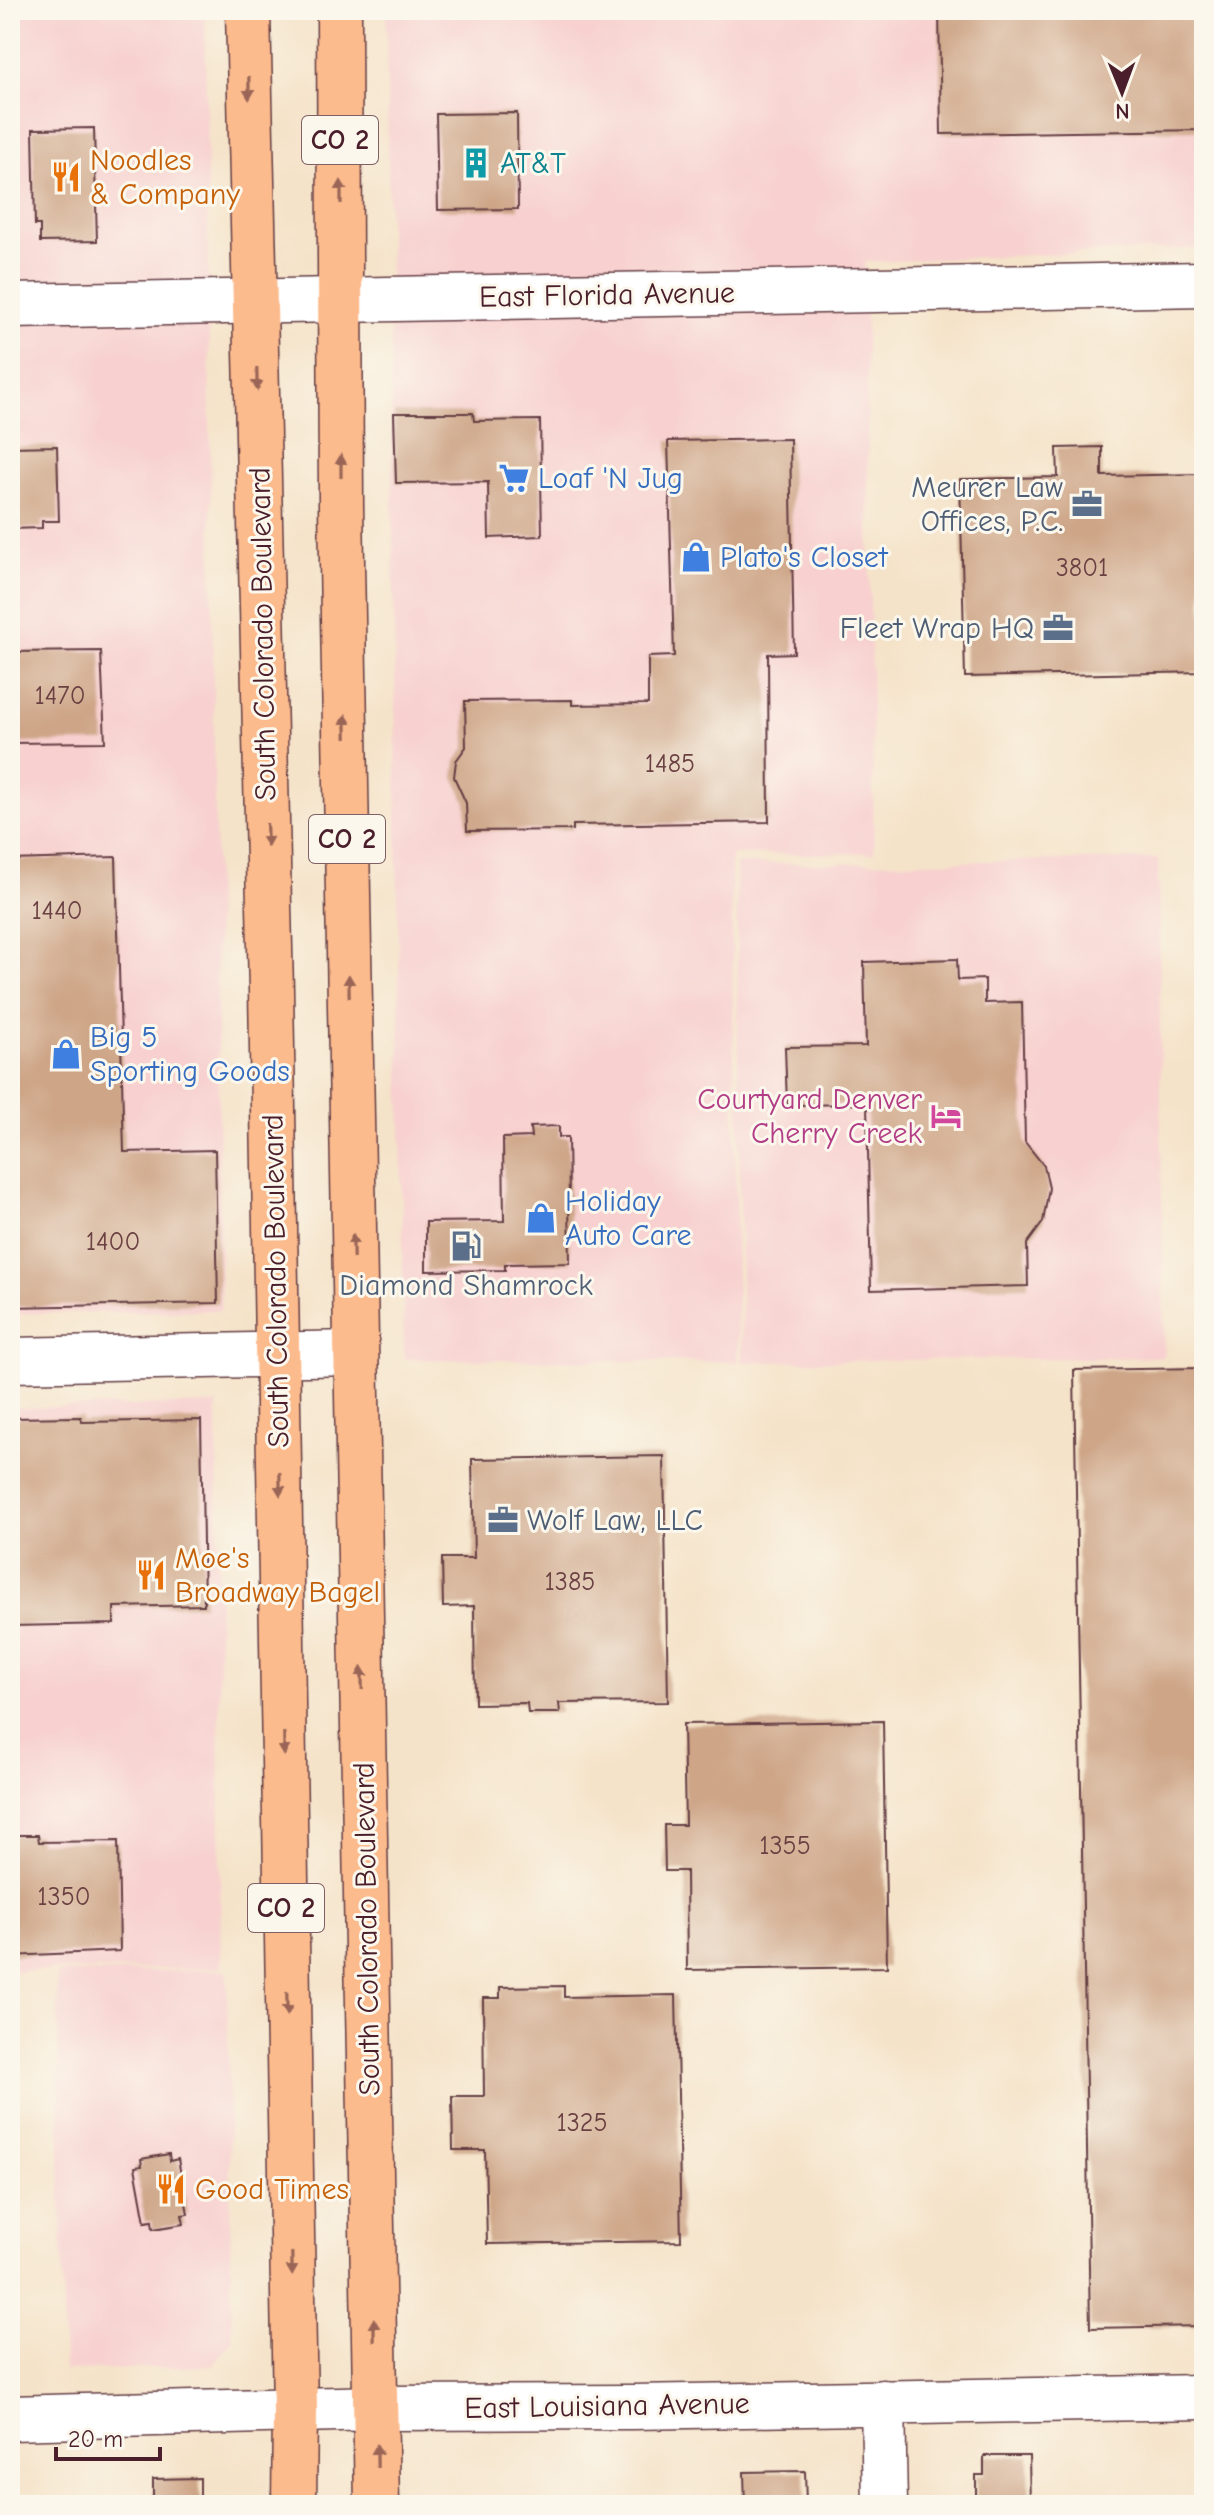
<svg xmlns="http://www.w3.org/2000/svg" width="1214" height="2515" font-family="'Comic Neue',sans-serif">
	<rect width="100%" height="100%" fill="#fbf7ec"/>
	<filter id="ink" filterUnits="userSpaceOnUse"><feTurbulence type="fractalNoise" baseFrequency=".0125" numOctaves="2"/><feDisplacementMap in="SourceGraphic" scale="16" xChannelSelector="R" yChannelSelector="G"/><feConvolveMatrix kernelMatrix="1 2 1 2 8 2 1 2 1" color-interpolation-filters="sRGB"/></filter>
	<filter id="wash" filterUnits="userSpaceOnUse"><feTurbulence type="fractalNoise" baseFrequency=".006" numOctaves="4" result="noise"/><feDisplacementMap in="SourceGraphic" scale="32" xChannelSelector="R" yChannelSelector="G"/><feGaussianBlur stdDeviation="1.8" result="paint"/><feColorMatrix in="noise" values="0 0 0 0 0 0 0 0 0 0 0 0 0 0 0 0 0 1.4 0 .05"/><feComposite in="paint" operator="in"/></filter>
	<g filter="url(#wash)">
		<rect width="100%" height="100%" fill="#f5e3c9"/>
		<g fill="#f7d0cf">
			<polygon points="10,10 205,10 221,1310 10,1314"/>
			<polygon points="386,10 1204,10 1204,248 865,262 874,853 731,855 738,1362 404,1359"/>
			<polygon points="1158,859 1164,1357 742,1362 736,864"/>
			<polygon points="217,1404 221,1968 10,1971 10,1408"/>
			<polygon points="227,1970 232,2341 212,2366 64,2371 57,1973"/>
		</g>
		<g id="blocks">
			<g fill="#cea587">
				<polygon points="939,10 1204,10 1204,130 941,134"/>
				<polygon points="517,113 518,209 438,210 436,114"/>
				<polygon points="94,128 97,241 40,242 40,225 35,225 33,129"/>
				<polygon points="394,413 473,413 474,421 540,420 542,536 489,538 488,482 396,483"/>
				<polygon points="790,439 794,653 768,654 769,822 573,825 573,830 467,831 466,803 454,777 456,761 466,747 465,701 572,700 572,705 648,704 648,657 674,656 668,441"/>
				<polygon points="57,446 59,521 42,521 42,528 10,529 10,447"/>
				<polygon points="1102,447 1102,476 1200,474 1204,672 965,677 960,479 1058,477 1057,448"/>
				<polygon points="101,651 105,742 10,743 10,652"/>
				<polygon points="116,857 124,1152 215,1150 218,1303 10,1307 10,860"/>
				<polygon points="957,959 958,980 985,979 985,1003 1022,1002 1025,1142 1044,1166 1049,1188 1043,1222 1027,1244 1028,1286 871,1290 867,1104 787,1105 785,1047 866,1046 864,962"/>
				<polygon points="559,1126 559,1137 568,1137 570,1263 505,1264 505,1270 426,1271 426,1222 504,1221 503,1138 531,1137 530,1127"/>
				<polygon points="1204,1368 1204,2326 1090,2328 1074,1370"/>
				<polygon points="81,1417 82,1422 201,1420 204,1605 114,1607 114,1624 10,1626 10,1418"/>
				<polygon points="664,1456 668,1702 559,1703 560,1713 528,1713 527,1703 475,1704 474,1606 443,1607 442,1558 474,1558 472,1459"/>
				<polygon points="883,1721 887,1967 687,1970 686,1871 665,1871 664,1825 685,1825 683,1724"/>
				<polygon points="10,1835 38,1835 39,1842 118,1841 120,1951 10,1956"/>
				<polygon points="564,1986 564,1997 676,1995 681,2241 487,2244 485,2150 453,2150 452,2096 484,2096 483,1998 500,1998 500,1987"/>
				<polygon points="169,2154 170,2161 178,2159 188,2214 182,2215 184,2224 153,2229 152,2221 145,2222 135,2167 142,2166 141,2159"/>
				<polygon points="984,2456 1029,2456 1030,2505 976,2505 976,2475 984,2475"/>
				<polygon points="805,2471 806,2505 745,2505 744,2472"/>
				<polygon points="200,2478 200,2505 153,2505 153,2479"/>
			</g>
		</g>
	</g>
	<g filter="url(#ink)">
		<use href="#blocks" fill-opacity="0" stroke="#643c43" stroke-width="2"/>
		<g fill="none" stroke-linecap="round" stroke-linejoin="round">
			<g stroke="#643c43" stroke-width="47">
				<g id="minor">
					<polyline points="10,306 1204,284"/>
					<polyline points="10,1360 355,1353"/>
					<polyline points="883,2402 885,2505"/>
					<polyline points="10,2418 376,2408 633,2407 1204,2397"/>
				</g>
			</g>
			<g stroke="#643c43" stroke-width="47">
				<g id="major">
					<polyline points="248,10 271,990 295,2411 294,2505"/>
					<polyline points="339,10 341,506 377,2505"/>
				</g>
			</g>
			<use href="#minor" stroke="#fff" stroke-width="44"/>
			<use href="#major" stroke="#fbbb8d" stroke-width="44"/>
		</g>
		<defs><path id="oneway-solid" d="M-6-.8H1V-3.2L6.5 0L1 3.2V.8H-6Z" transform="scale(2)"/></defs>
		<g fill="#9a6557">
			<use href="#oneway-solid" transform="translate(249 88) rotate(89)"/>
			<use href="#oneway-solid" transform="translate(341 192) rotate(-90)"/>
			<use href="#oneway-solid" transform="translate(257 379) rotate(89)"/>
			<use href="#oneway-solid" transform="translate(341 466) rotate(-90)"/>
			<use href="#oneway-solid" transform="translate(346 726) rotate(-91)"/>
			<use href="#oneway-solid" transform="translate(267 835) rotate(88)"/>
			<use href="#oneway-solid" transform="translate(349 986) rotate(-91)"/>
			<use href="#oneway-solid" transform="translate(353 1246) rotate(-91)"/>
			<use href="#oneway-solid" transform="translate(280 1484) rotate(89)"/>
			<use href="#oneway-solid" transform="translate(362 1678) rotate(-91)"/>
			<use href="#oneway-solid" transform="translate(284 1744) rotate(89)"/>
			<use href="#oneway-solid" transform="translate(287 2004) rotate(89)"/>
			<use href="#oneway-solid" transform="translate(292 2264) rotate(89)"/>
			<use href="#oneway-solid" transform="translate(374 2330) rotate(-91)"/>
			<use href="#oneway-solid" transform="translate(377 2456) rotate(-91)"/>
		</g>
	</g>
	<defs>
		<g id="building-bare" transform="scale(2.4)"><path d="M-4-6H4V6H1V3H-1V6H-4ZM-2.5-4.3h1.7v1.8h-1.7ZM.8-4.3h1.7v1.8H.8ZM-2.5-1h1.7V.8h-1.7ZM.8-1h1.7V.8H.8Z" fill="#0f9aa8" stroke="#fbf7ec" stroke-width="2.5" paint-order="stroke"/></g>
		<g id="restaurant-bare" transform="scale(2.4)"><path d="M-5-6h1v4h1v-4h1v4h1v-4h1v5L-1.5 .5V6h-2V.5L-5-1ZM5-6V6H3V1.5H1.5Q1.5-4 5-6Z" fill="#e8710a" stroke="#fbf7ec" stroke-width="2.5" paint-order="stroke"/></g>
		<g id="supermarket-bare" transform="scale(2.4)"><path d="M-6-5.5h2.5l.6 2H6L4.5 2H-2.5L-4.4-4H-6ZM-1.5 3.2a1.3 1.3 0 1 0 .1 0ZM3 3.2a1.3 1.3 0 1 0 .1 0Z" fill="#3f7fe0" stroke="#fbf7ec" stroke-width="2.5" paint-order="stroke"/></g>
		<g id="office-bare" transform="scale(2.4)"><path d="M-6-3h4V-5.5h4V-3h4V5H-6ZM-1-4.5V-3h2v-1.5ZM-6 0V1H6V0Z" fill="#5c6f8a" stroke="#fbf7ec" stroke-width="2.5" paint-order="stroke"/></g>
		<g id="shop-bare" transform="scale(2.4)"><path d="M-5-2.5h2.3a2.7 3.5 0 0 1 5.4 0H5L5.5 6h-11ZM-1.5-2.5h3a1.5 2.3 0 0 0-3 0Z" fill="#3f7fe0" stroke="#fbf7ec" stroke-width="2.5" paint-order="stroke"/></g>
		<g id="hotel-bare" transform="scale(2.4)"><path d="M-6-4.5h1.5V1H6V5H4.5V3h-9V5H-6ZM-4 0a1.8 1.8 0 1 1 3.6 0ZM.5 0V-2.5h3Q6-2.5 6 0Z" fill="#d1479c" stroke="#fbf7ec" stroke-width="2.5" paint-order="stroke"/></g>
		<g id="fuel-bare" transform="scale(2.4)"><path d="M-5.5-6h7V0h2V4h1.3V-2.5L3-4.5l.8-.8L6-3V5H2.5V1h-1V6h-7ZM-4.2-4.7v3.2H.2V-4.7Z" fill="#5c6f8a" stroke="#fbf7ec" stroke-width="2.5" paint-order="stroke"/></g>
	</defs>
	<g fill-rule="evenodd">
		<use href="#building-bare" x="476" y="163"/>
		<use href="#restaurant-bare" x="66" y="177"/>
		<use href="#supermarket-bare" x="514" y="478"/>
		<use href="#office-bare" x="1087" y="504"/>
		<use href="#shop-bare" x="696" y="557"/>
		<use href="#office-bare" x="1058" y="628"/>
		<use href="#shop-bare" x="66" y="1054"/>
		<use href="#hotel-bare" x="946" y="1116"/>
		<use href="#shop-bare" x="541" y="1218"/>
		<use href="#fuel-bare" x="466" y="1246"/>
		<use href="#office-bare" x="503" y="1520"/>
		<use href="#restaurant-bare" x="151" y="1575"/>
		<use href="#restaurant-bare" x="171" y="2189"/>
	</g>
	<g text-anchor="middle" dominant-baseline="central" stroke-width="6" stroke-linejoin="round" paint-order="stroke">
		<g font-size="26" fill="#6b4042">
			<text x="1082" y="568">3801</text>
			<text x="60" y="696">1470</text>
			<text x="670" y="764">1485</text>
			<text x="57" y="911">1440</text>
			<text x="113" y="1242">1400</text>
			<text x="570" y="1582">1385</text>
			<text x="785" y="1846">1355</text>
			<text x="64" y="1897">1350</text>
			<text x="582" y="2123">1325</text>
		</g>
		<g fill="#fbf7ec" stroke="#7f6065" stroke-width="2">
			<rect x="302" y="116" width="76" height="48" rx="6"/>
			<rect x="309" y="815" width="76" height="48" rx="6"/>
			<rect x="248" y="1884" width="76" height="48" rx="6"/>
		</g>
		<g font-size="28" font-weight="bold" fill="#4a1f2b">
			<text x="340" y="140">CO 2</text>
			<text x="347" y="839">CO 2</text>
			<text x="286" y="1908">CO 2</text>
		</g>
		<g font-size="30" fill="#c56008" stroke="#fbf7ec" text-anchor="start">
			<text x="90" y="160">Noodles<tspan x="90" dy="34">&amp; Company</tspan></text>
			<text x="175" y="1558">Moe's<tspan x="175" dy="34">Broadway Bagel</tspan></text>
			<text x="195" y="2189">Good Times</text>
		</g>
		<g font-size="30" fill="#0d838f" stroke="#fbf7ec" text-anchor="start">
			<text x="500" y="163">AT&amp;T</text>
		</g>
		<g font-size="30" fill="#4a1f2b" stroke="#fbf7ec">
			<text transform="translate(607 295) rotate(-1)">East Florida Avenue</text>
			<text transform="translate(263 634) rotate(-91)">South Colorado Boulevard</text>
			<text transform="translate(276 1281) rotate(-91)">South Colorado Boulevard</text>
			<text transform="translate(367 1929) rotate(-91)">South Colorado Boulevard</text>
			<text transform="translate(607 2406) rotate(-1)">East Louisiana Avenue</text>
		</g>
		<g font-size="30" fill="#366cbe" stroke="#fbf7ec" text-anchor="start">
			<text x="538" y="478">Loaf 'N Jug</text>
			<text x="720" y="557">Plato's Closet</text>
			<text x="90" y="1037">Big 5<tspan x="90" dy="34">Sporting Goods</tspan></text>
			<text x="565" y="1201">Holiday<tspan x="565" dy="34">Auto Care</tspan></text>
		</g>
		<g font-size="30" fill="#4e5e75" stroke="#fbf7ec" text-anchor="end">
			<text x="1063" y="487">Meurer Law<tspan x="1063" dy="34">Offices, P.C.</tspan></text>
			<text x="1034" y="628">Fleet Wrap HQ</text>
			<text x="466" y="1285" text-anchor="middle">Diamond Shamrock</text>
			<text x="527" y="1520" text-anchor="start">Wolf Law, LLC</text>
		</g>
		<g font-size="30" fill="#b23c85" stroke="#fbf7ec" text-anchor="end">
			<text x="922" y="1099">Courtyard Denver<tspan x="922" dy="34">Cherry Creek</tspan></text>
		</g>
	</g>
	<rect width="1214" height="2515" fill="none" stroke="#fbf7ec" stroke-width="40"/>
	<g transform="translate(1122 92) rotate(179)" stroke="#fbf7ec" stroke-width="6" paint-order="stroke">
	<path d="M0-6L14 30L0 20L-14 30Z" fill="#4a1f2b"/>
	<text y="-12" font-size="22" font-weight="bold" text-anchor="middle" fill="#4a1f2b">N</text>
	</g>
	<path d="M56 2447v12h104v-12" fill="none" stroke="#4a1f2b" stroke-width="4"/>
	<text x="68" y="2447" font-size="24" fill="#4a1f2b" stroke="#fbf7ec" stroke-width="6" paint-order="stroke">20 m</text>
</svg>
